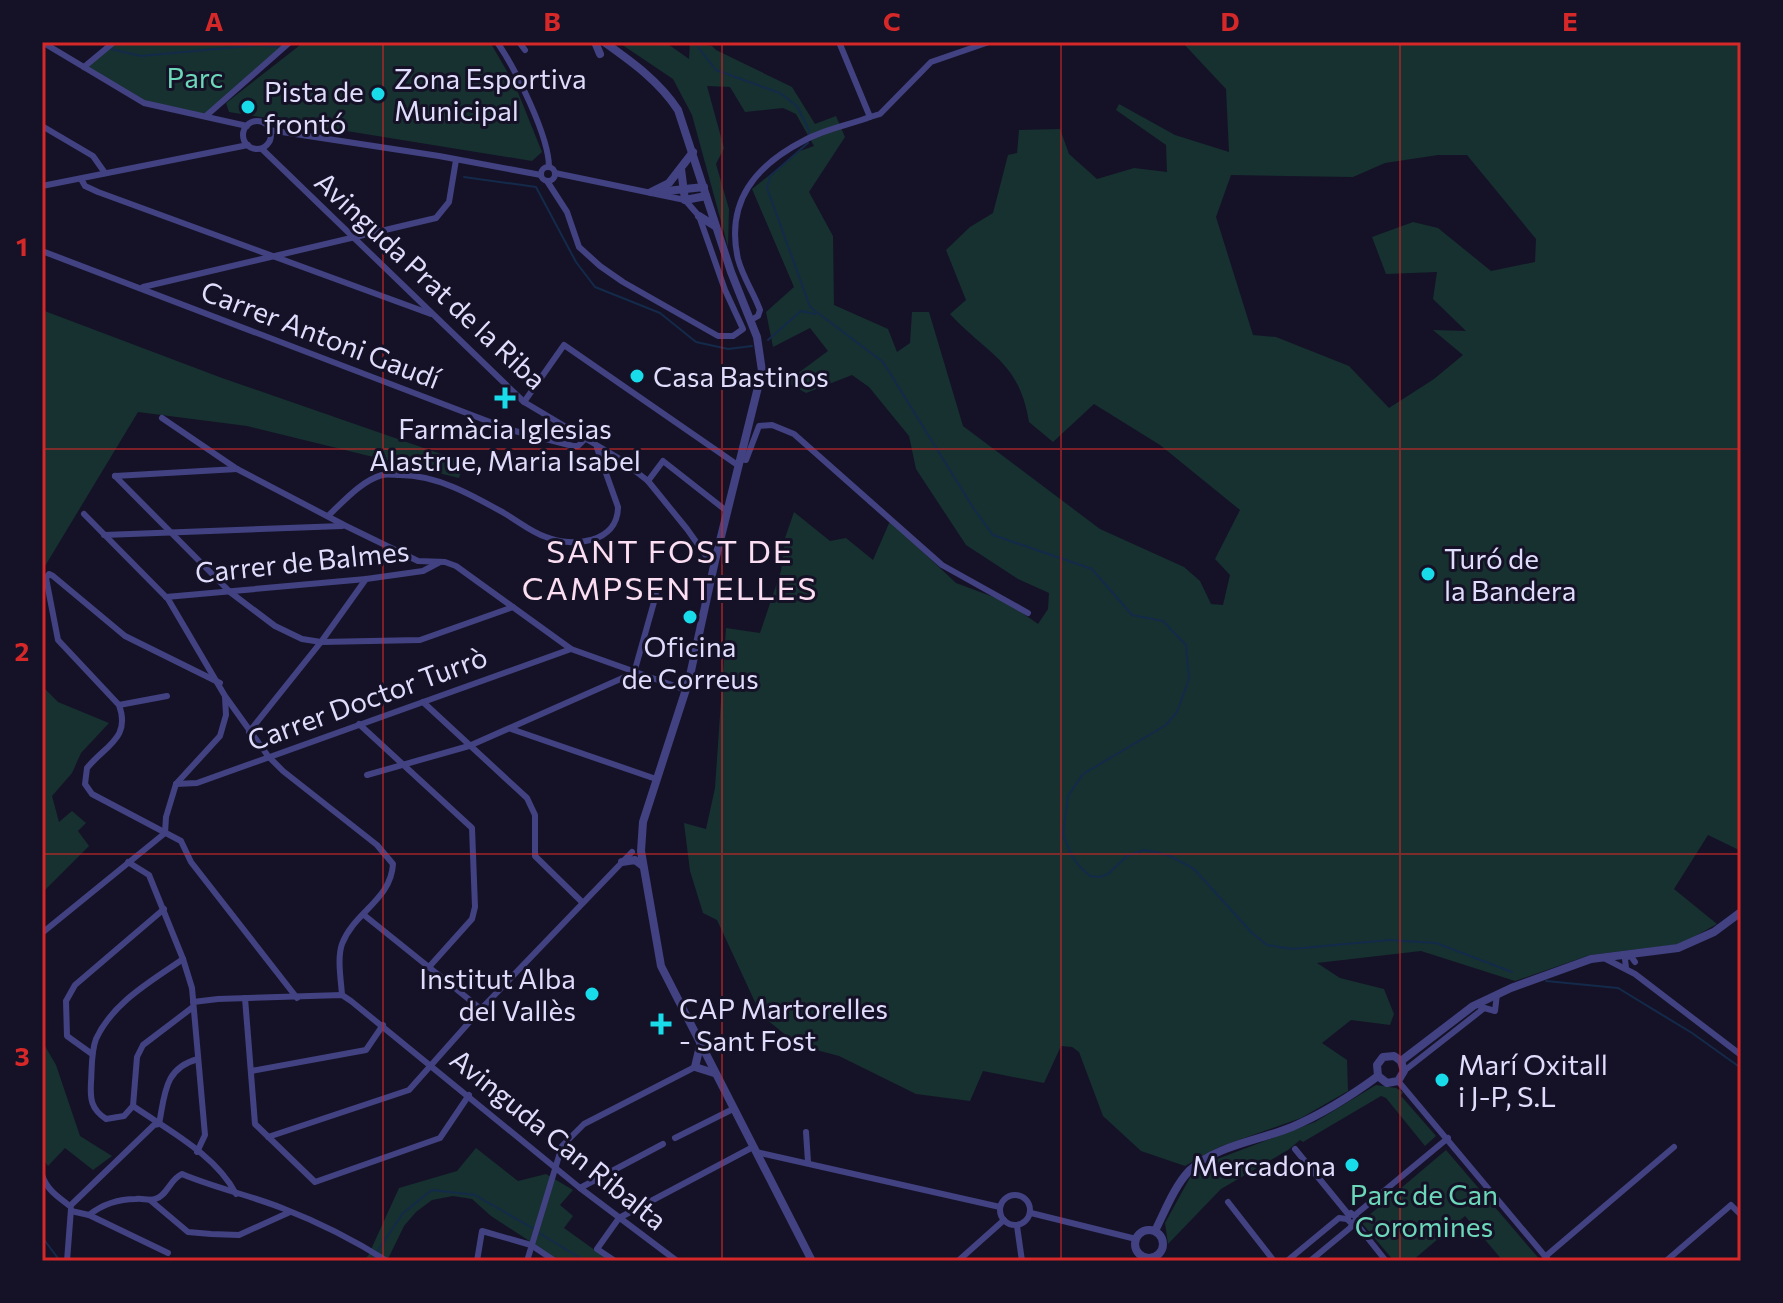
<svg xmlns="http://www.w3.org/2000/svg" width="1783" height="1303" font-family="Commissioner,sans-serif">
	<rect width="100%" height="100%" fill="#151227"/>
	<g fill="#16312f" fill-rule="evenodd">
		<polygon points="114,42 290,42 207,115 144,103 84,67"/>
		<polygon points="304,42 490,42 515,85 542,152 532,161 229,112 226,103"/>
		<path d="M 618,42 L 665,42 L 689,59 L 690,42 L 712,46 L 716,50 L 792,87 L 815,124 L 836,116 L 845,137 L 809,192 L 833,236 L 834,305 L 888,329 L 897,352 L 910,343 L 912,312 L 929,312 L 963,426 L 1100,529 L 1184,567 L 1200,581 L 1211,604 L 1223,605 L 1230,575 L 1215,559 L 1240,510 L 1160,445 L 1094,404 L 1053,442 L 1029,422 C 1019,361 989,356 950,314 L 966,300 L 946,250 L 970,227 L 993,213 L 1008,155 L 1017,153 L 1019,130 L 1060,129 L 1069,154 L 1097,179 L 1134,168 L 1167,172 L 1166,145 L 1116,110 L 1119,104 L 1175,135 L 1229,152 L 1226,89 L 1182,42 L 1741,42 L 1741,851 L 1708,835 L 1674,889 L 1717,924 L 1681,944 L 1590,955 L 1515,981 L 1421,951 L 1317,963 L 1340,978 L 1384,989 L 1394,1014 L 1390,1025 L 1351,1020 L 1322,1043 L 1347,1060 L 1348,1091 L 1301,1118 L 1219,1147 L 1185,1166 L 1141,1151 L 1103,1116 L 1079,1052 L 1072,1047 L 1061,1046 L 1044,1083 L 983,1071 L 970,1101 L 916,1094 L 839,1056 L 798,1045 L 761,1015 L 717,920 L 703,913 L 690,871 L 684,823 L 706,829 L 715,788 L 726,628 L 760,633 L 781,571 L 785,538 L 794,512 L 830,541 L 846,538 L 873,560 L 890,521 L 956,583 L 1007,602 L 1038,624 L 1048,609 L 1049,593 L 1018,579 L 966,545 L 916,469 L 909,436 L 869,387 L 852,375 L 806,393 L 786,382 L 828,351 L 810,328 L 773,347 L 766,312 L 794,287 L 752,189 L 800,151 L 814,146 L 796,114 L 783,108 L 745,112 L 730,87 L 707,86 L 724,148 L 716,164 L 729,209 L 728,247 L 692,115 L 673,79 ZM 1438,155 L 1467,155 L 1536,239 L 1535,262 L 1491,271 L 1438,228 L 1413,222 L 1372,237 L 1386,274 L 1437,272 L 1433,299 L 1466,331 L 1433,330 L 1463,355 L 1434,379 L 1389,408 L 1349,366 L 1276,337 L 1253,335 L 1216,217 L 1231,175 L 1353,177 L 1385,163 Z"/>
		<polygon points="42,310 222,378 464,462 459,478 247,426 138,412 42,571"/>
		<polygon points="42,686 58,702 109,723 81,753 72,773 52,796 59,822 72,811 86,823 78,831 89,846 42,893"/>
		<polygon points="42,1041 56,1065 80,1136 112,1156 93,1170 65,1148 48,1166 42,1158"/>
		<polygon points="1376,1085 1396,1088 1403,1092 1401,1096 1436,1136 1425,1146 1386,1098 1381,1096 1303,1142 1300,1140 1288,1150 1221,1189 1168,1244 1165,1223 1193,1172 1212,1161 1315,1122"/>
		<polygon points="476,1148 518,1181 546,1174 573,1190 560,1205 573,1216 564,1228 610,1261 560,1261 491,1216 472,1199 453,1196 432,1200 416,1212 404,1226 387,1261 362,1261 368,1256 399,1188 457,1171"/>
		<polygon points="1446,1150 1541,1261 1503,1261 1465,1216 1412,1261 1394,1261 1361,1222"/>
	</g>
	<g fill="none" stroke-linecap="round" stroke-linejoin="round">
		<g stroke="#142a4a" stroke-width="2">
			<polyline points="694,42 716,70 780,93 797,106 809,130 809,137"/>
			<polyline points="111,49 141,56 258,45 279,47"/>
			<polyline points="808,143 770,176 767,188 810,307 883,362 974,509 993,535 1092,569 1132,615 1163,621 1186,645 1189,679 1177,712 1166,725 1083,774 1068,796 1063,835 1072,856 1080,867 1090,876 1100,877 1108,874 1127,856 1144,850 1155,852 1170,856 1194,869 1252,933 1267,945 1292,949 1389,940 1436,943 1512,972"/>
			<polyline points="464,177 536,187 576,262 595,287 660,313 696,342 728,349 752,346"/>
			<polyline points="768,340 801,311 815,314"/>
			<polyline points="1546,981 1618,988 1692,1033 1741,1068"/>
			<polyline points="539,1233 585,1261"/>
			<polyline points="42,1237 60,1261"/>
			<polyline points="371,1261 403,1213 432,1190 475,1195 534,1229"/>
		</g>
		<g stroke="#424282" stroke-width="6">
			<polyline points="42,42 144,103 247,126"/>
			<path d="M 497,42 C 515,68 549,136 549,167"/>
			<polyline points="519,42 525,50"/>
			<polyline points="84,67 114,42"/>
			<polyline points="207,115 290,42"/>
			<polyline points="870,117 880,114 931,62 989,42"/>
			<circle cx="257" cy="135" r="14"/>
			<polyline points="42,126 93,156 105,173"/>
			<polyline points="269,130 439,156 541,175"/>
			<polyline points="262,149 524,402 620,459 648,481 687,529 709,560 715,561"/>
			<circle cx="548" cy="174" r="7"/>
			<polyline points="81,179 85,186 98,192 431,314"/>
			<polyline points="547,181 567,212 579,247 600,266 623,282 718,336 733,336 743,329 725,290 699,216 685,200 555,173"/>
			<polyline points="42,186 248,145"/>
			<polyline points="42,251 511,430 573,446 578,446 584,440"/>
			<polyline points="143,287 436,218 449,202 456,160"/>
			<path d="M 751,320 L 758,316 L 760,310 C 754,293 743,278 738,259 C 725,201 756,165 805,140 C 825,129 849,125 870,117 L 839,42"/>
			<polyline points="524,402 564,345 739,466"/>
			<polyline points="162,418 237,469 346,526 418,561 445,562 456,566 571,649 686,690"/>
			<polyline points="741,459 746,460 759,426 772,425 794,434 942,565 1028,613"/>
			<polyline points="115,476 230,592 275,626 302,639 321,642 420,640 513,607"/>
			<polyline points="115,476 237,469"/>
			<polyline points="648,481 663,461 728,512"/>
			<path d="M 84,514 L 168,599 L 225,696 L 268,756 L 283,771 L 377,845 L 393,864 C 391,900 354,912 342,944 C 337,958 341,980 342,995"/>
			<path d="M 328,516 C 343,502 361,481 382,475 C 387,474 395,475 400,475 C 437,475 472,495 504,513 C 518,521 531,532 546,537 C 573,548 618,543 618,507 L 597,448"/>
			<polyline points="104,535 342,526"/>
			<polyline points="166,597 366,579 423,571 440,562"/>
			<path d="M 220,683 L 125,636 L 53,576 L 49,574 L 46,578 L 58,640 L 119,705 C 131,738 106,745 87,768 L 85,784 L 92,794 L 181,841 L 191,862 L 297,998"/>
			<polyline points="423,702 527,798 535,815 535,856 582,902"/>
			<polyline points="119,705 167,696"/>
			<polyline points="359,724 472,828 475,907 472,919 429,967"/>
			<polyline points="511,729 656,779"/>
			<polyline points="249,732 321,642 366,579"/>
			<polyline points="367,775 469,746 634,673 656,595"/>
			<polyline points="176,784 197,783 571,649"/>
			<polyline points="165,833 166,817 176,784 220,736 226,715 225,697"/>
			<polyline points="128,862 149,875 183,959 192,988 205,1135 197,1152"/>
			<polyline points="364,915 481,1009"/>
			<polyline points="42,933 165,833"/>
			<polyline points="1604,958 1635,974 1741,1055"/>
			<polyline points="1626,968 1625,959 1630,955 1635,962"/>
			<polyline points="245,998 255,1124 315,1182 440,1138 469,1095"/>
			<polyline points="193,1002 218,999 342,995 351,1001 580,1188 677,1261"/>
			<polyline points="1481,1007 1495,1011 1497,994"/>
			<polyline points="92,1054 67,1036 66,1001 75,985 164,909"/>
			<polyline points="251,1071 366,1050 383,1025"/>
			<polyline points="1404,1071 1483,1009"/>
			<polyline points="1398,1081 1549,1261"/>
			<path d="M 133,1106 L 124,1116 L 106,1119 C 91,1109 90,1099 91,1082 C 92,1068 91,1052 96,1039 C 113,1002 152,981 183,959"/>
			<path d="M 133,1106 C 168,1130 216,1155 236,1194"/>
			<polyline points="133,1106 137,1057 143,1045 193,1007"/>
			<polyline points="806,1132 808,1162"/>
			<polyline points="268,1137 409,1090 481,1009 632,852"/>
			<polyline points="675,1138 733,1109"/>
			<polyline points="1295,1149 1348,1214"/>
			<polyline points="756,1152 1000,1207"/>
			<path d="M 42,1175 C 47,1190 58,1197 70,1206"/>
			<polyline points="580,1188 663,1144"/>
			<circle cx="1015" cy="1210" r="15"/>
			<polyline points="150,1200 188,1232 211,1234 239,1235 290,1212"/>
			<polyline points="1228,1202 1274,1261"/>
			<path d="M 70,1206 L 154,1125 L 159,1124 C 165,1094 164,1068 198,1059"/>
			<polyline points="71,1211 89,1215 168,1253"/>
			<polyline points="1031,1213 1136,1239"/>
			<path d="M 89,1215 C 103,1204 117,1199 136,1199 C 142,1198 149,1201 155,1199 C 167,1196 170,1179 182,1174 C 215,1188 249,1195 282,1208 C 318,1222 354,1240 387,1261"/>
			<polyline points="1355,1215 1448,1138"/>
			<polyline points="1355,1222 1386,1261"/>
			<polyline points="1017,1226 1022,1261"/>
			<polyline points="1546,1256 1674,1147"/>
			<polyline points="1156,1257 1159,1261"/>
			<polyline points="67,1261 71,1209"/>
			<polyline points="477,1261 482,1231 531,1245 555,1261"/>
			<polyline points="527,1261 562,1146 584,1124 695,1067"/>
			<polyline points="615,1261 597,1249 619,1218 753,1147"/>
			<polyline points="958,1261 1004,1220"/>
			<polyline points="1287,1261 1339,1218 1347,1219"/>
			<polyline points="1310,1261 1350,1228 1357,1218 1351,1213 1347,1219 1351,1223"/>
			<polyline points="1666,1261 1731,1205 1741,1215"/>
		</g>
		<g stroke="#424282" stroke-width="8">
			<polyline points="595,42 600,54"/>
			<path d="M 604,42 C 632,62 659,81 678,110 L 731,272 L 757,337 L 762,371 L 715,561 L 689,680 L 643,822 L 641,851 L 661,966 L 812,1261"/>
			<polyline points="681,169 685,200 706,196"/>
			<polyline points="651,192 669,183 693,152"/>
			<polyline points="657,192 704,187"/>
			<polyline points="699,216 715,226"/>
			<polyline points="622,862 635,860 643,866"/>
			<polyline points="700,1046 695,1067 714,1073"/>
			<polyline points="1401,1061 1473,1006 1511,988 1591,959 1678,948 1714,932 1741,912"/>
			<polyline points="1378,1076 1387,1083 1398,1081 1404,1071 1401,1061"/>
			<polyline points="1378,1076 1377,1065 1383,1057 1394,1056 1401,1061"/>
			<circle cx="1149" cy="1244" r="14"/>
			<path d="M 1155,1231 C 1165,1211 1174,1187 1189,1171 C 1216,1145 1258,1141 1292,1127 C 1322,1114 1351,1096 1378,1076"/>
		</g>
	</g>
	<path fill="none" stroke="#d62828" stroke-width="2" stroke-opacity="0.55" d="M 383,42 L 383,1261M 722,42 L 722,1261M 1061,42 L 1061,1261M 1400,42 L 1400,1261M 42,449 L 1741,449M 42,854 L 1741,854"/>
	<g fill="#19dceb" stroke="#151227" stroke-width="3">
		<circle cx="378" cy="94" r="8"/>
		<circle cx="248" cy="107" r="8"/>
		<circle cx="637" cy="376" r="8"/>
		<path d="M501 386h8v8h8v8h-8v8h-8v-8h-8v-8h8z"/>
		<circle cx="1428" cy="574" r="8"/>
		<circle cx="690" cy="617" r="8"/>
		<circle cx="592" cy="994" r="8"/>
		<path d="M657 1012h8v8h8v8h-8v8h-8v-8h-8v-8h8z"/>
		<circle cx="1442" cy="1080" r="8"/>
		<circle cx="1352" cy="1165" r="8"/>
	</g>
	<g text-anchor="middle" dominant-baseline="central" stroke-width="6" stroke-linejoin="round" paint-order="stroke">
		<g font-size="28" fill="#6dd7b9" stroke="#151227">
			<text x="195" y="77">Parc</text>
			<text x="1424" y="1194">Parc de Can<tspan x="1424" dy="32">Coromines</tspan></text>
		</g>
		<g font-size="28" fill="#dfdcfc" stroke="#151227" text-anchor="start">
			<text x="394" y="78">Zona Esportiva<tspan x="394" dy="32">Municipal</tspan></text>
			<text x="264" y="91">Pista de<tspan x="264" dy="32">frontó</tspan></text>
			<text x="653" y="376">Casa Bastinos</text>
			<text x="505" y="428" text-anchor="middle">Farmàcia Iglesias<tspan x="505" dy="32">Alastrue, Maria Isabel</tspan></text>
			<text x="1444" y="558">Turó de<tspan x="1444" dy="32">la Bandera</tspan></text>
			<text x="690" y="646" text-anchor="middle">Oficina<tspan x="690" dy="32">de Correus</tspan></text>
			<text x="576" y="978" text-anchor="end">Institut Alba<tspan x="576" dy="32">del Vallès</tspan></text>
			<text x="679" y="1008">CAP Martorelles<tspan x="679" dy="32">- Sant Fost</tspan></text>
			<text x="1458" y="1064">Marí Oxitall<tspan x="1458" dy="32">i J-P, S.L</tspan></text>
			<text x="1336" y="1165" text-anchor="end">Mercadona</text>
		</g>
		<g font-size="28" fill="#dfdcfc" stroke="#151227">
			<text transform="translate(431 280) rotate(43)">Avinguda Prat de la Riba</text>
			<text transform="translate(321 334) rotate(21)">Carrer Antoni Gaudí</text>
			<text transform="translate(302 561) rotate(-6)">Carrer de Balmes</text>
			<text transform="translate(367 698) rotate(-20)">Carrer Doctor Turrò</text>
			<text transform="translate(559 1139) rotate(39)">Avinguda Can Ribalta</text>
		</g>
		<g font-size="32" letter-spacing="2" fill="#fcdef2" stroke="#151227">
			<text x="670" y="550">SANT FOST DE<tspan x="670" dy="37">CAMPSENTELLES</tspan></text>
		</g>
	</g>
	<rect width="1783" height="1303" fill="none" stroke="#151227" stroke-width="88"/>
	<rect x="44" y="44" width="1695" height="1215" fill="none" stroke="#d62828" stroke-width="3"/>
	<g font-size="26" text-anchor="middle" font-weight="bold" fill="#d62828">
		<text x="214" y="31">A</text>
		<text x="552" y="31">B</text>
		<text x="892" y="31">C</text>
		<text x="1230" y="31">D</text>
		<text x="1570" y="31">E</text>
		<text x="22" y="256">1</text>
		<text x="22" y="661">2</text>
		<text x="22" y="1066">3</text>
	</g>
</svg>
